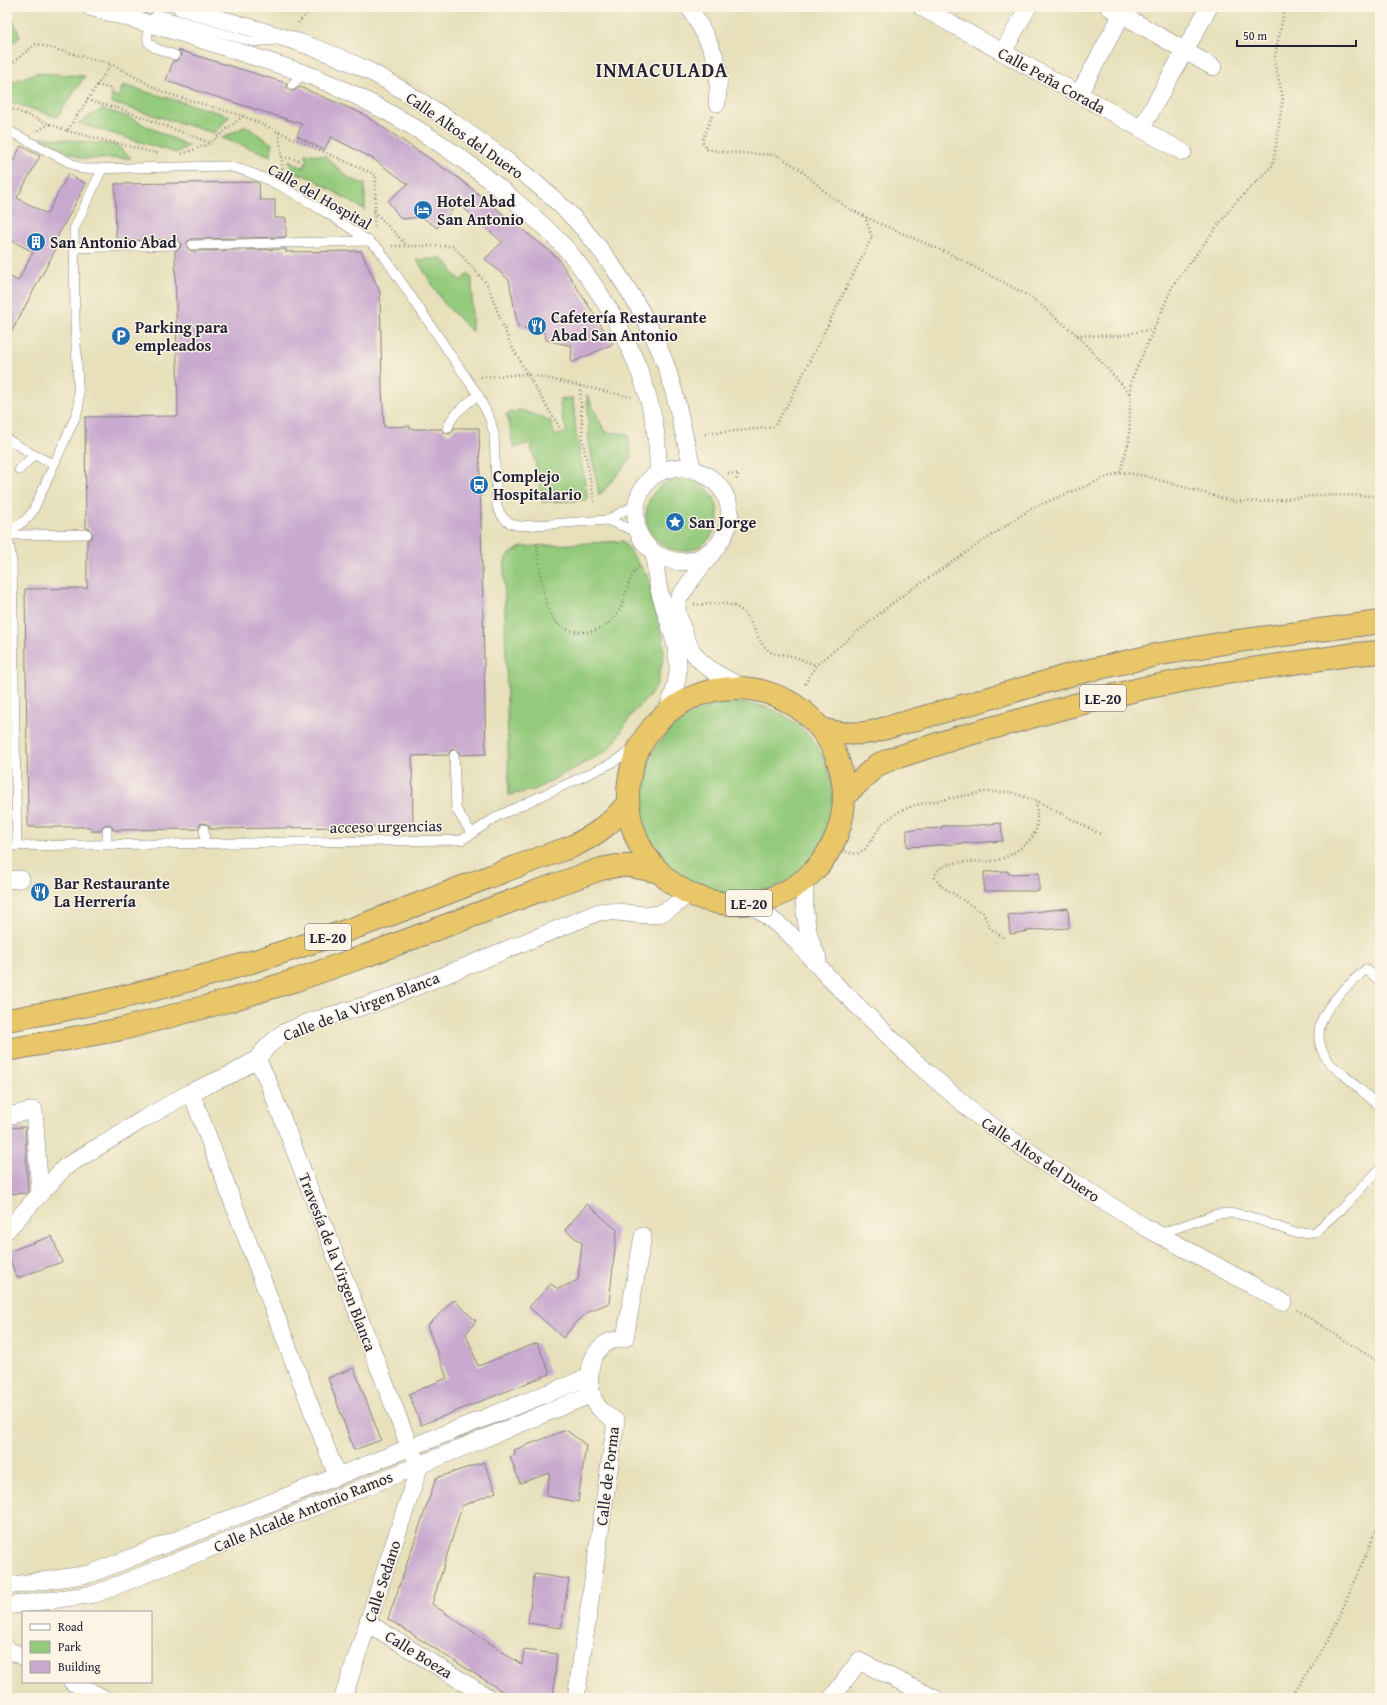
<svg xmlns="http://www.w3.org/2000/svg" width="1387" height="1705" font-family="'Gentium Book Plus',serif">
	<rect width="100%" height="100%" fill="#fcf5e5"/>
	<filter id="ink" filterUnits="userSpaceOnUse"><feTurbulence type="fractalNoise" baseFrequency=".025" numOctaves="2"/><feDisplacementMap in="SourceGraphic" scale="8" xChannelSelector="R" yChannelSelector="G"/><feConvolveMatrix kernelMatrix="1 2 1 2 8 2 1 2 1" color-interpolation-filters="sRGB"/></filter>
	<filter id="wash" filterUnits="userSpaceOnUse"><feTurbulence type="fractalNoise" baseFrequency=".012" numOctaves="4" result="noise"/><feDisplacementMap in="SourceGraphic" scale="16" xChannelSelector="R" yChannelSelector="G"/><feGaussianBlur stdDeviation="0.9" result="paint"/><feColorMatrix in="noise" values="0 0 0 0 0 0 0 0 0 0 0 0 0 0 0 0 0 1.4 0 .05"/><feComposite in="paint" operator="in"/></filter>
	<g filter="url(#wash)">
		<rect width="100%" height="100%" fill="#e7e0bb"/>
		<g fill="#94ca7c" stroke="#5b765c">
			<polygon points="7,18 13,19 20,37 7,47"/>
			<polygon points="36,73 85,76 57,117 7,101 7,84"/>
			<polygon points="123,85 230,116 214,133 112,103 111,94 119,97"/>
			<polygon points="102,109 126,116 188,146 176,153 78,123"/>
			<polygon points="246,126 272,144 271,156 222,138"/>
			<polygon points="40,137 116,145 131,158 82,159"/>
			<polygon points="306,153 325,156 350,179 365,184 365,210 313,179 292,171 289,160 303,168 308,158 305,156"/>
			<polygon points="441,258 452,268 451,271 461,281 468,273 472,279 472,332 443,302 417,260"/>
			<polygon points="587,395 605,432 628,434 632,458 599,496 589,441"/>
			<path d="M 573,398 L 576,432 L 588,500 L 542,502 L 536,466 L 530,443 L 514,448 C 510,436 511,424 506,414 L 520,410 L 550,420 L 555,436 L 567,432 L 562,417 L 559,399 Z"/>
			<circle cx="682" cy="515" r="36"/>
			<polygon points="623,541 648,577 652,600 663,636 664,655 657,684 649,697 632,714 612,746 605,752 534,790 509,795 504,569 506,557 521,547"/>
			<circle cx="737" cy="799" r="96"/>
		</g>
		<g id="blocks">
			<g fill="#c8a9cf">
				<polygon points="178,50 286,83 286,87 290,91 294,91 300,87 363,114 457,177 558,258 613,344 571,363 572,346 546,340 545,333 518,327 509,280 485,259 502,242 458,203 437,228 422,217 401,219 388,201 408,184 372,158 331,137 324,150 297,136 302,124 166,81 173,61 176,61 180,57 181,54"/>
				<polygon points="21,146 40,156 17,198 47,214 68,174 86,184 55,241 59,243 7,340 7,275 18,281 33,252 7,238 7,172"/>
				<polygon points="256,182 259,183 260,200 275,200 275,218 286,218 286,237 192,239 187,242 187,248 192,251 286,249 286,252 361,251 380,292 382,390 384,427 410,426 410,429 442,429 444,432 449,434 452,432 454,428 479,428 486,754 460,755 459,752 454,749 451,750 448,755 412,756 413,826 210,829 209,825 204,823 200,824 198,829 113,830 112,827 107,824 102,827 101,831 91,831 91,827 28,827 25,589 87,588 87,540 92,537 93,534 90,529 86,528 85,417 178,416 175,251 180,248 181,244 178,240 175,239 116,241 115,184"/>
				<polygon points="1001,823 1003,841 907,847 907,830 942,828 942,826 968,826"/>
				<polygon points="1008,871 1008,874 1039,873 1039,891 984,891 984,872"/>
				<polygon points="1068,908 1069,928 1035,930 1010,934 1008,915"/>
				<polygon points="25,1127 28,1193 7,1194 7,1128"/>
				<polygon points="587,1204 617,1230 609,1303 588,1312 577,1321 563,1338 529,1307 551,1284 558,1289 578,1280 582,1243 565,1230"/>
				<polygon points="52,1236 62,1262 17,1278 7,1252"/>
				<polygon points="454,1300 476,1321 466,1334 478,1366 537,1343 550,1374 421,1425 409,1394 447,1378 427,1326"/>
				<polygon points="354,1368 381,1440 354,1450 328,1378"/>
				<polygon points="566,1430 586,1445 578,1502 546,1496 550,1473 520,1483 510,1457 515,1455 514,1450"/>
				<polygon points="484,1462 496,1492 462,1506 432,1604 522,1665 524,1650 557,1654 553,1698 513,1698 388,1619 436,1478"/>
				<polygon points="534,1574 569,1579 561,1628 528,1623"/>
			</g>
		</g>
	</g>
	<g filter="url(#ink)">
		<use href="#blocks" fill-opacity="0" stroke="#84817b" stroke-width="1"/>
		<g fill="none" stroke-linecap="round" stroke-linejoin="round">
			<g stroke="#84817b" stroke-width="10">
				<g id="lane">
					<path d="M 175,55 L 155,48 L 148,42 C 147,31 148,20 158,14 L 253,42 L 277,40"/>
					<polyline points="292,85 304,73"/>
					<path d="M 7,130 L 82,169 L 227,166 C 265,174 301,197 333,217 C 348,227 364,237 379,249 L 478,395 L 490,419 L 494,434 L 497,507 C 502,518 508,525 521,526 L 607,520 L 636,505"/>
					<polyline points="192,245 369,241"/>
					<polyline points="73,248 175,245"/>
					<path d="M 448,428 C 452,413 466,405 478,395"/>
					<polyline points="7,439 34,455 54,464"/>
					<polyline points="19,470 34,455"/>
					<polyline points="607,520 638,532"/>
					<path d="M 11,529 C 21,525 27,520 33,511 L 75,418 L 79,406 L 75,322 L 74,229 L 102,169"/>
					<polyline points="11,535 87,534"/>
					<polyline points="9,543 12,562 17,846"/>
					<polyline points="454,755 456,809 472,834"/>
					<polyline points="204,829 205,844"/>
					<polyline points="107,830 107,845"/>
					<polyline points="7,846 462,840 498,816 610,764 641,744"/>
					<path d="M 1380,981 L 1366,969 C 1340,993 1300,1024 1329,1062 C 1333,1067 1339,1071 1343,1074 C 1355,1085 1368,1096 1380,1107"/>
					<polyline points="1159,1234 1217,1214 1233,1213 1248,1216 1295,1233 1315,1232 1342,1208 1380,1169"/>
				</g>
			</g>
			<g stroke="#84817b" stroke-width="18">
				<g id="street">
					<path d="M 90,7 L 178,32 L 304,73 C 381,103 453,147 515,201 C 534,217 552,233 568,251 C 598,287 622,327 639,370 C 652,404 659,437 658,473"/>
					<path d="M 181,7 C 244,27 310,41 369,71 C 398,86 426,105 454,123 C 488,147 523,171 554,199 C 596,236 637,297 659,348 C 676,387 681,428 693,469"/>
					<path d="M 689,7 C 698,21 712,47 717,63 C 720,75 718,90 717,103"/>
					<polyline points="921,7 1183,152"/>
					<polyline points="1109,7 1213,67"/>
					<polyline points="1003,52 1028,7"/>
					<polyline points="1079,94 1122,14"/>
					<polyline points="1141,129 1209,7"/>
					<path d="M 717,546 C 710,551 703,557 694,560 C 672,566 648,554 639,534 C 635,526 635,506 638,498 C 662,435 755,481 723,537 C 713,555 697,569 686,588 C 683,592 679,597 678,601 C 675,610 679,619 682,627 C 685,634 687,641 690,647 C 700,667 725,679 745,688"/>
					<path d="M 654,553 C 656,566 656,580 660,593 C 674,644 690,662 665,715"/>
					<path d="M 805,878 C 803,905 805,934 818,958"/>
					<polyline points="7,880 21,879"/>
					<polyline points="750,903 789,933 829,978 912,1059 974,1113 1056,1171 1145,1227 1283,1302"/>
					<polyline points="257,1059 267,1079 410,1448 420,1465 343,1698"/>
					<polyline points="191,1092 337,1476"/>
					<polyline points="7,1116 34,1110 40,1194"/>
					<path d="M 7,1230 L 65,1167 L 142,1120 L 191,1092 L 234,1073 L 257,1059 L 268,1046 L 283,1033 L 309,1022 L 381,1001 L 599,912 C 618,909 642,918 658,914 C 670,911 681,900 689,893"/>
					<polyline points="7,1586 90,1574 589,1377"/>
					<polyline points="7,1606 95,1594 420,1465 592,1394"/>
					<polyline points="368,1623 489,1698"/>
					<polyline points="7,1649 23,1657"/>
					<polyline points="72,1682 103,1698"/>
					<path d="M 576,1698 L 616,1421 C 611,1418 605,1414 601,1410 C 585,1395 585,1357 605,1344 C 610,1340 619,1339 625,1338 L 643,1236"/>
					<polyline points="832,1698 859,1661 934,1698"/>
				</g>
			</g>
			<g stroke="#84817b" stroke-width="24">
				<g id="highway">
					<circle cx="736" cy="796" r="108"/>
					<path d="M 821,729 C 839,734 854,735 872,732 L 1073,674 L 1156,655 L 1230,642 L 1380,622"/>
					<polyline points="844,796 877,765 889,760 959,737 1071,706 1144,688 1218,674 1356,654 1380,652"/>
					<path d="M 7,1020 C 125,1001 239,969 351,929 C 425,903 497,872 571,847 C 596,835 611,824 628,803"/>
					<polyline points="7,1050 122,1029 231,1000 296,980 365,956 538,891 601,869 616,866 631,866 660,872"/>
				</g>
			</g>
			<g stroke="#84817b" stroke-width="2.5" stroke-dasharray="1 3" stroke-linecap="butt">
				<polyline points="298,23 313,7"/>
				<polyline points="7,67 36,44 111,64 67,131 7,107"/>
				<polyline points="97,85 113,89"/>
				<polyline points="87,100 121,109 210,143 243,116 165,93 111,64"/>
				<polyline points="243,116 279,132 283,174"/>
				<polyline points="712,116 702,141 707,149 723,152 777,155 801,170 824,191 848,208 876,222 948,253 1031,297 1077,335 1131,395"/>
				<polyline points="67,131 160,154"/>
				<polyline points="35,132 50,124"/>
				<polyline points="279,132 376,175 374,229"/>
				<polyline points="182,154 209,144"/>
				<polyline points="282,157 299,160"/>
				<polyline points="374,211 407,246"/>
				<polyline points="392,246 453,246 487,284 509,341 527,374 560,428"/>
				<polyline points="1077,335 1118,336 1153,329"/>
				<polyline points="481,377 527,374 631,397"/>
				<polyline points="580,386 583,441 595,505"/>
				<polyline points="705,434 774,427 789,402 872,237 865,217"/>
				<polyline points="1120,472 1146,476 1231,501 1260,502 1322,495 1380,496"/>
				<polyline points="728,473 739,474 735,482"/>
				<path d="M 537,543 C 538,556 540,569 542,582 C 546,608 550,631 582,632 C 594,633 607,627 614,618 C 627,603 625,581 639,566"/>
				<path d="M 694,604 C 707,606 721,601 734,606 C 752,613 754,637 767,649 C 773,655 780,654 787,655 C 797,657 807,662 816,665"/>
				<polyline points="805,684 816,665 899,598 1032,508 1120,472 1129,441 1131,381 1173,285 1234,204 1273,165 1283,98 1274,61 1285,7"/>
				<polyline points="832,844 849,853 857,854 865,849 883,823 898,812 915,805 984,792 1010,792 1037,801 1100,834"/>
				<path d="M 1003,937 L 990,928 L 983,913 L 941,886 L 935,878 C 936,856 983,864 998,860 C 1010,857 1033,842 1036,829 C 1038,821 1036,810 1037,801"/>
				<polyline points="1297,1310 1380,1363"/>
				<polyline points="1291,1698 1332,1634 1380,1521"/>
			</g>
			<use href="#lane" stroke="#fff" stroke-width="9"/>
			<use href="#street" stroke="#fff" stroke-width="17"/>
			<use href="#highway" stroke="#e9c769" stroke-width="22"/>
		</g>
	</g>
	<defs>
		<g id="hotel-disc" transform="scale(1)"><circle r="9.5" fill="#1f6fb2" stroke="#fcf5e5"/><path d="M-6-4.5h1.5V1H6V5H4.5V3h-9V5H-6ZM-4 0a1.8 1.8 0 1 1 3.6 0ZM.5 0V-2.5h3Q6-2.5 6 0Z" fill="#fff"/></g>
		<g id="building-disc" transform="scale(1)"><circle r="9.5" fill="#1f6fb2" stroke="#fcf5e5"/><path d="M-4-6H4V6H1V3H-1V6H-4ZM-2.5-4.3h1.7v1.8h-1.7ZM.8-4.3h1.7v1.8H.8ZM-2.5-1h1.7V.8h-1.7ZM.8-1h1.7V.8H.8Z" fill="#fff"/></g>
		<g id="restaurant-disc" transform="scale(1)"><circle r="9.5" fill="#1f6fb2" stroke="#fcf5e5"/><path d="M-5-6h1v4h1v-4h1v4h1v-4h1v5L-1.5 .5V6h-2V.5L-5-1ZM5-6V6H3V1.5H1.5Q1.5-4 5-6Z" fill="#fff"/></g>
		<g id="parking-disc" transform="scale(1)"><circle r="9.5" fill="#1f6fb2" stroke="#fcf5e5"/><path d="M-3.5-5.5H1a3.5 3.5 0 0 1 0 7H-1V5.5H-3.5ZM-1-3.4V-.6H.8a1.4 1.4 0 0 0 0-2.8Z" fill="#fff"/></g>
		<g id="bus-disc" transform="scale(1)"><circle r="9.5" fill="#1f6fb2" stroke="#fcf5e5"/><path d="M-5-6H5V4H4V6H2V4H-2V6H-4V4H-5ZM-3.5-4V0h7V-4ZM-3.5 1.2v1.5H-2V1.2ZM2 1.2v1.5H3.5V1.2Z" fill="#fff"/></g>
		<g id="sight-disc" transform="scale(1)"><circle r="9.5" fill="#1f6fb2" stroke="#fcf5e5"/><path d="M0-6L1.8-2.2L6-1.7L2.9 1.2L3.7 5.4L0 3.3L-3.7 5.4L-2.9 1.2L-6-1.7L-1.8-2.2Z" fill="#fff"/></g>
	</defs>
	<g fill-rule="evenodd">
		<use href="#hotel-disc" x="423" y="210"/>
		<use href="#building-disc" x="36" y="242"/>
		<use href="#restaurant-disc" x="537" y="326"/>
		<use href="#parking-disc" x="121" y="336"/>
		<use href="#bus-disc" x="479" y="485"/>
		<use href="#sight-disc" x="675" y="522"/>
		<use href="#restaurant-disc" x="40" y="892"/>
	</g>
	<g text-anchor="middle" dominant-baseline="central" stroke-width="3" stroke-linejoin="round" paint-order="stroke">
		<g fill="#fcf5e5" stroke="#63616e" stroke-width="1">
			<rect x="1080" y="685" width="46" height="26" rx="3"/>
			<rect x="726" y="890" width="46" height="26" rx="3"/>
			<rect x="305" y="924" width="46" height="26" rx="3"/>
		</g>
		<g font-size="15" font-weight="bold" fill="#22223b">
			<text x="1103" y="698">LE-20</text>
			<text x="749" y="903">LE-20</text>
			<text x="328" y="937">LE-20</text>
		</g>
		<g font-size="16" fill="#22223b" stroke="#fcf5e5">
			<text transform="translate(1052 80) rotate(29)">Calle Peña Corada</text>
			<text transform="translate(465 135) rotate(35)">Calle Altos del Duero</text>
			<text transform="translate(320 196) rotate(30)">Calle del Hospital</text>
			<text transform="translate(386 826) rotate(-1)">acceso urgencias</text>
			<text transform="translate(361 1006) rotate(-21)">Calle de la Virgen Blanca</text>
			<text transform="translate(1041 1159) rotate(34)">Calle Altos del Duero</text>
			<text transform="translate(338 1262) rotate(69)">Travesía de la Virgen Blanca</text>
			<text transform="translate(607 1476) rotate(-83)">Calle de Porma</text>
			<text transform="translate(303 1511) rotate(-22)">Calle Alcalde Antonio Ramos</text>
			<text transform="translate(382 1581) rotate(-72)">Calle Sedano</text>
			<text transform="translate(419 1654) rotate(32)">Calle Boeza</text>
		</g>
		<g font-size="16" font-weight="bold" fill="#22223b" stroke="#fcf5e5" text-anchor="start">
			<text x="437" y="201">Hotel Abad<tspan x="437" dy="18">San Antonio</tspan></text>
			<text x="50" y="242">San Antonio Abad</text>
			<text x="551" y="317">Cafetería Restaurante<tspan x="551" dy="18">Abad San Antonio</tspan></text>
			<text x="135" y="327">Parking para<tspan x="135" dy="18">empleados</tspan></text>
			<text x="493" y="476">Complejo<tspan x="493" dy="18">Hospitalario</tspan></text>
			<text x="689" y="522">San Jorge</text>
			<text x="54" y="883">Bar Restaurante<tspan x="54" dy="18">La Herrería</tspan></text>
		</g>
		<g font-size="20" font-weight="bold" letter-spacing="1" fill="#22223b" stroke="#fcf5e5">
			<text x="662" y="69">INMACULADA</text>
		</g>
	</g>
	<rect width="1387" height="1705" fill="none" stroke="#fcf5e5" stroke-width="24"/>
	<rect x="22" y="1611" width="130" height="72" fill="#fcf5e5" stroke="#a5a1a1"/>
	<rect x="30" y="1624" width="20" height="6" fill="#ffffff" stroke="#a5a1a1"/>
	<text x="58" y="1631" font-size="12" fill="#22223b">Road</text>
	<rect x="30" y="1641" width="20" height="12" fill="#94ca7c" stroke="#a5a1a1"/>
	<text x="58" y="1651" font-size="12" fill="#22223b">Park</text>
	<rect x="30" y="1661" width="20" height="12" fill="#c8a9cf" stroke="#a5a1a1"/>
	<text x="58" y="1671" font-size="12" fill="#22223b">Building</text>
	<path d="M1237 40v6h119v-6" fill="none" stroke="#22223b" stroke-width="2"/>
	<text x="1243" y="40" font-size="12" fill="#22223b" stroke="#fcf5e5" stroke-width="3" paint-order="stroke">50 m</text>
</svg>
